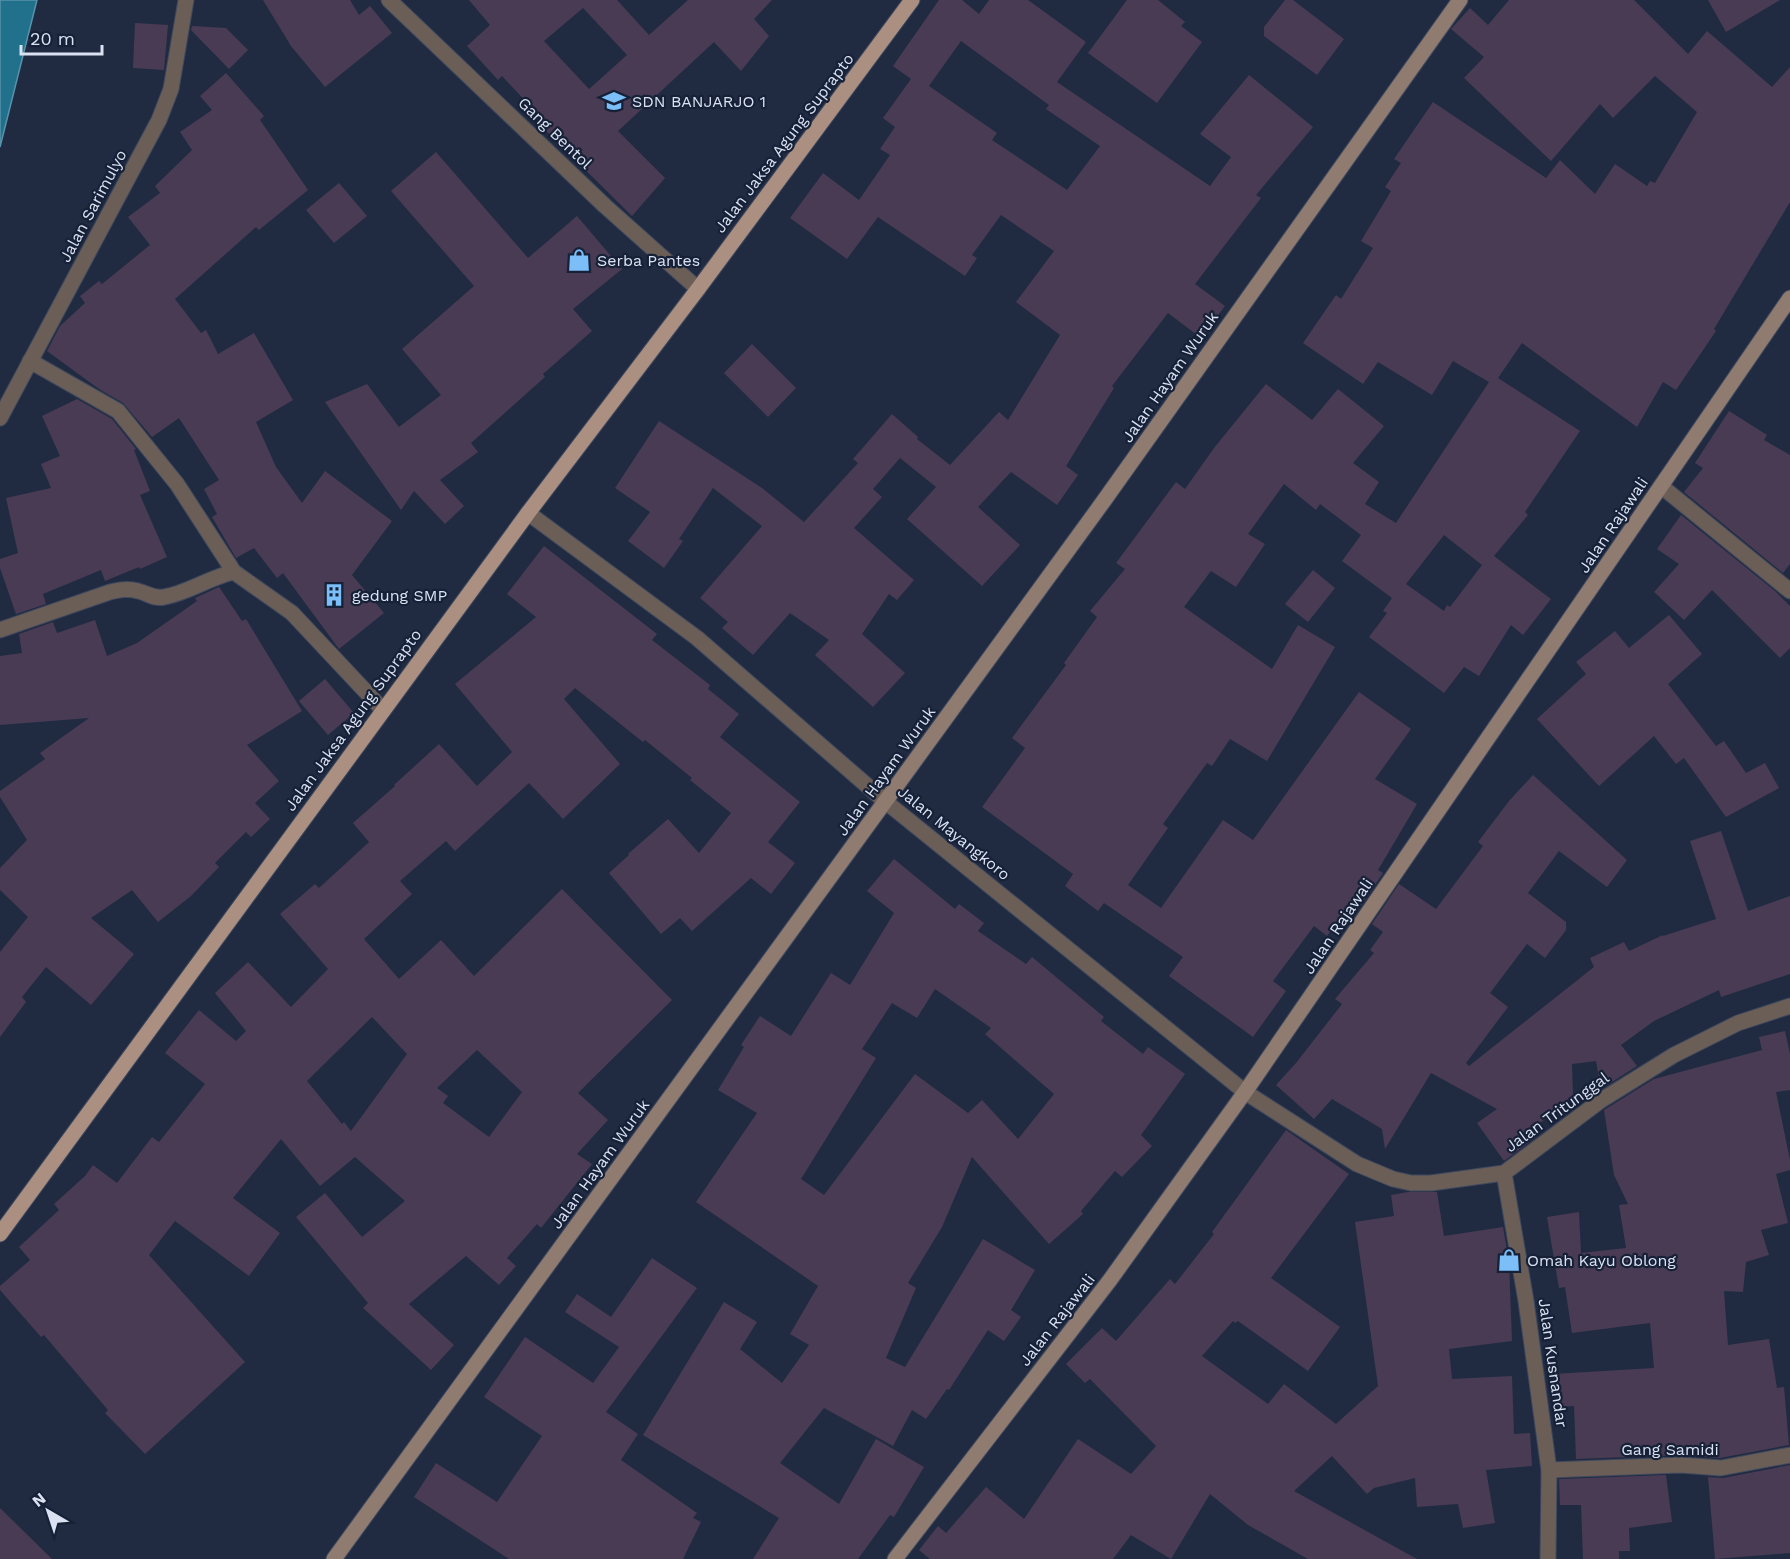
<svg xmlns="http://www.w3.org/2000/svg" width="1790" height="1559" font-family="'Work Sans',sans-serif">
	<rect width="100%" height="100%" fill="#202b42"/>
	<polygon fill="#22718c" stroke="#5993ab" stroke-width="1.5" points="0,0 37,0 0,147"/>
	<g fill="#493b54" fill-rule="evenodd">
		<polygon points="263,0 350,0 359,15 370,6 392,33 325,87 291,46"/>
		<path d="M 469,0 L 617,0 L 649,35 L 688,0 L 772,0 L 754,19 L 769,36 L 741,71 L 714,42 L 618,131 L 665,178 L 632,216 L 545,130 L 549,126 L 502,76 L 498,80 L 467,46 L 490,25 ZM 583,8 L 627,55 L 589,89 L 544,41 Z"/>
		<path d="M 939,0 L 962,0 L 979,14 L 989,0 L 1028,0 L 1086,42 L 1057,82 L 1210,186 L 1231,157 L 1200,134 L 1249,75 L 1313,127 L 1256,195 L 1261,198 L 1195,284 L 1225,306 L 1201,338 L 1168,313 L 1112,386 L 1114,388 L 1066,466 L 1078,475 L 1057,505 L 1011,472 L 978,507 L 1020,545 L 982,586 L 907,519 L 936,487 L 900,458 L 873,489 L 882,497 L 854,528 L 914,580 L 897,600 L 889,594 L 862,634 L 905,673 L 873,707 L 815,655 L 829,640 L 790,613 L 753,655 L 722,628 L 728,622 L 700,598 L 762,526 L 713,488 L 679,539 L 683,541 L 664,568 L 628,541 L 650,512 L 615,488 L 659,421 L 762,488 L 804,522 L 858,463 L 853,459 L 892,414 L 918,437 L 917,439 L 950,465 L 999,412 L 1008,420 L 1060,335 L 1016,302 L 1054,251 L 1001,215 L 972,255 L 977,258 L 965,276 L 878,217 L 847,259 L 790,218 L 823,173 L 859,200 L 890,155 L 880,149 L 895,127 L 883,118 L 911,79 L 893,66 ZM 961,41 L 1049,105 L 1046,109 L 1100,146 L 1067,190 L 992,140 L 997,133 L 929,86 Z"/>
		<polygon points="1127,0 1158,0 1185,22 1181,26 1202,42 1157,103 1088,53"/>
		<polygon points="1285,0 1293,0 1344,39 1317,75 1264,36 1264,27"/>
		<path d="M 1509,0 L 1634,0 L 1688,54 L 1707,31 L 1772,87 L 1790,67 L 1790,202 L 1714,329 L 1716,331 L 1676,390 L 1663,382 L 1637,427 L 1522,343 L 1498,378 L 1580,431 L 1525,512 L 1528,515 L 1494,556 L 1551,599 L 1523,635 L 1511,625 L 1479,676 L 1464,667 L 1444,693 L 1369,637 L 1387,613 L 1383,611 L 1392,598 L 1342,561 L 1361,535 L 1320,504 L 1316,510 L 1284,484 L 1248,534 L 1265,544 L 1236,587 L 1211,571 L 1184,607 L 1272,669 L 1298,625 L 1335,647 L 1267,761 L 1230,739 L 1212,766 L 1207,763 L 1163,824 L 1168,828 L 1128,885 L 1161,908 L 1223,820 L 1253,840 L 1359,692 L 1411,729 L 1375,779 L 1417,804 L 1378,870 L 1383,873 L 1355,914 L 1347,909 L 1327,936 L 1314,926 L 1273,981 L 1286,991 L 1253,1037 L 1169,976 L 1183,957 L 1104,903 L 1098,911 L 1065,886 L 1073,874 L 982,807 L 1025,748 L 1012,738 L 1066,665 L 1064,663 L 1097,617 L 1090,611 L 1125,569 L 1116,563 L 1176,482 L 1185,489 L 1214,448 L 1266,384 L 1312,420 L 1338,389 L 1384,426 L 1353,463 L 1379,482 L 1365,504 L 1396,523 L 1489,382 L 1453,361 L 1432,395 L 1378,362 L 1363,384 L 1303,343 L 1336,295 L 1341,299 L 1373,248 L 1361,241 L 1391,191 L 1385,187 L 1401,163 L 1394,159 L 1433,102 L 1546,178 L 1560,160 L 1595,194 L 1615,164 L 1647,186 L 1650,181 L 1655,183 L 1697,112 L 1655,76 L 1613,118 L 1600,104 L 1551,161 L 1464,78 L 1484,57 L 1451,29 L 1470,8 L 1488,25 ZM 1444,535 L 1482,565 L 1450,607 L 1447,605 L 1444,611 L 1406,584 Z"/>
		<polygon points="1708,0 1780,0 1726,32"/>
		<polygon points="135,23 168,25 164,70 133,68"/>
		<polygon points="192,26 226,28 248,50 229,69 191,30"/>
		<polygon points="226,73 264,116 260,120 308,190 259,230 256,227 175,299 201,333 206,330 218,354 254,333 293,400 256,422 276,467 302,503 325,471 392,521 352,575 384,613 339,649 283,573 277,578 254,548 236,558 212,517 217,514 204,489 219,480 179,418 152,437 123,403 99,389 47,351 60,326 85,303 80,296 99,281 102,284 150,245 128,217 160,193 155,186 192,150 180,132 212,110 200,96"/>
		<polygon points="436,152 528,258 577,216 622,269 573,309 592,331 543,374 545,377 471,443 478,452 440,480 464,506 445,524 414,491 401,510 325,402 367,384 399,427 441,395 402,349 474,286 391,191"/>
		<polygon points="339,183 367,216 334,243 306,210"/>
		<polygon points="752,344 796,388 768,417 724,373"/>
		<polygon points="77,399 112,419 136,449 134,450 150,491 140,495 167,557 140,569 139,567 105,581 101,570 43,594 46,604 16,614 0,568 0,559 18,553 6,498 51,488 41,464 60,456 42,416"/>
		<polygon points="1729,411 1767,435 1764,440 1790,455 1790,564 1783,573 1684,492 1703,468 1695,463"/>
		<polygon points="1681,515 1775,591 1790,606 1790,648 1780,658 1712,590 1684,620 1654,592 1679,564 1657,549"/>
		<path d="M 544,546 L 657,634 L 652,640 L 710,685 L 708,689 L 739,714 L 720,737 L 800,802 L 768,842 L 795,863 L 771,894 L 751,878 L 692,931 L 680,918 L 661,934 L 609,873 L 629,855 L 628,854 L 668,819 L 699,853 L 731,813 L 690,780 L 692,778 L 645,740 L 643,742 L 575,688 L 564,699 L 620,764 L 563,819 L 529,783 L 455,851 L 446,841 L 400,881 L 412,894 L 364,939 L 399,979 L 441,940 L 474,976 L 562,889 L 672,1000 L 578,1093 L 608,1120 L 577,1154 L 592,1164 L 541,1228 L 537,1224 L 507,1258 L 516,1266 L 499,1285 L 466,1256 L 409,1304 L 454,1345 L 431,1370 L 363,1308 L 368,1303 L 296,1217 L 325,1193 L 362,1237 L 405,1201 L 355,1157 L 320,1186 L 281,1139 L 233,1198 L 280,1233 L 249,1276 L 175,1221 L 149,1255 L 245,1362 L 145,1454 L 105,1413 L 108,1410 L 44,1335 L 41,1337 L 0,1290 L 0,1286 L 30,1260 L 19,1247 L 59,1210 L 54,1204 L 85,1176 L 93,1165 L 117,1183 L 152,1137 L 159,1142 L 205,1084 L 165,1053 L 199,1010 L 236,1041 L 246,1031 L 215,993 L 248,962 L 291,1007 L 328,969 L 280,914 L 315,884 L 319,888 L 369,842 L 353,823 L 395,786 L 394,785 L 439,744 L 477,786 L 512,752 L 455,684 L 536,617 L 507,594 ZM 372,1017 L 407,1054 L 351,1131 L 344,1122 L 342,1124 L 307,1081 ZM 477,1050 L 522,1092 L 489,1137 L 443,1103 L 448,1096 L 437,1088 Z"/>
		<polygon points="1313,570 1335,588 1308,622 1285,604"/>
		<polygon points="219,587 242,621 246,619 302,711 247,745 279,781 255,803 270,819 251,837 246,832 215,863 219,867 191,896 158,922 132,890 91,918 134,954 91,1005 46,967 22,997 26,1002 0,1037 0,952 28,917 0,890 0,868 27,840 0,797 0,791 45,759 40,753 89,718 0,725 0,656 22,653 19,634 53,622 57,633 95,620 107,656 137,643 197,601 195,598"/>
		<polygon points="1669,615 1702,654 1668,684 1716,746 1724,741 1746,773 1765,763 1779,788 1726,817 1684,758 1676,764 1654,736 1599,786 1537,719 1586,674 1576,662 1615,631 1629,648"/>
		<polygon points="325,679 354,713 328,735 299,701"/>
		<polygon points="1533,775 1627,860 1607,887 1559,851 1528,893 1566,922 1566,930 1545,958 1527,944 1490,993 1508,1007 1466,1063 1469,1066 1594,967 1590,958 1624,942 1629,951 1663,935 1663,936 1716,919 1690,841 1721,831 1748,911 1790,896 1790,974 1721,997 1719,990 1654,1021 1621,1045 1637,1066 1601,1089 1596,1061 1572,1064 1573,1097 1535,1127 1540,1134 1504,1161 1477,1123 1497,1109 1431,1073 1385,1149 1382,1129 1332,1099 1314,1119 1276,1085 1296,1063 1342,1004 1335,999 1374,953 1370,950 1383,932 1372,924 1399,884 1436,909 1483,846 1478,842 1509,801"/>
		<path d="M 894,859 L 955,909 L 959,904 L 984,923 L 978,931 L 1026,964 L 1032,957 L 1104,1017 L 1101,1021 L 1143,1054 L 1148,1047 L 1185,1074 L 1141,1135 L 1152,1146 L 1122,1177 L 1115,1171 L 1081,1211 L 1083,1214 L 1049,1244 L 972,1157 L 942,1227 L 908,1283 L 916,1288 L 886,1358 L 905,1367 L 983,1239 L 1035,1270 L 1011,1310 L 1021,1317 L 1004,1341 L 988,1330 L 949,1390 L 947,1389 L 926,1419 L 912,1410 L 893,1446 L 824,1408 L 780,1463 L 839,1504 L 876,1439 L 924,1467 L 894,1517 L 890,1515 L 858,1559 L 753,1559 L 779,1518 L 643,1435 L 724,1302 L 757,1322 L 740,1349 L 782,1383 L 809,1345 L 790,1334 L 818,1286 L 696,1202 L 757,1113 L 718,1090 L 744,1047 L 741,1045 L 760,1016 L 791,1036 L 831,973 L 850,985 L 894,913 L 867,891 ZM 935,989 L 991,1028 L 985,1034 L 1054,1094 L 1018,1139 L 982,1100 L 968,1113 L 915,1074 L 824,1195 L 801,1179 L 876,1058 L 862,1049 L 892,1003 L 917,1018 Z"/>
		<polygon points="1785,1031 1790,1054 1790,1090 1776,1092 1790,1160 1790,1170 1776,1174 1788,1223 1761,1230 1769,1255 1746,1262 1743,1292 1724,1291 1728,1345 1769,1339 1777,1388 1784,1387 1789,1445 1720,1458 1681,1455 1576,1459 1574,1406 1554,1407 1553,1374 1654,1368 1650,1323 1572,1333 1565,1287 1559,1288 1547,1217 1579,1212 1581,1253 1626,1248 1619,1205 1628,1204 1614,1175 1604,1110 1654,1079 1762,1050 1759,1037"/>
		<polygon points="1286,1130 1349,1174 1271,1278 1340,1327 1308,1371 1238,1321 1235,1323 1233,1321 1202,1356 1268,1404 1284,1384 1336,1424 1378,1386 1355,1222 1394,1216 1391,1195 1408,1192 1437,1192 1444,1236 1503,1227 1509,1262 1512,1341 1449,1349 1452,1379 1512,1376 1514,1434 1530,1433 1532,1466 1486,1470 1495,1523 1463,1528 1458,1504 1417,1507 1415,1478 1374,1488 1367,1494 1332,1456 1294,1491 1417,1559 1308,1559 1248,1525 1210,1494 1171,1559 1131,1535 1113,1559 930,1559 919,1550 938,1526 946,1533 986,1487 1024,1519 1078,1439 1131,1474 1156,1446 1090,1379 1085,1383 1066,1364 1102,1328 1116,1341 1170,1279 1175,1284 1214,1234 1212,1232"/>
		<polygon points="652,1258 697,1288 606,1412 638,1434 621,1460 697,1513 693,1518 701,1522 683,1559 509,1559 414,1497 436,1463 497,1502 542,1436 484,1397 525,1337 593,1383 619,1347 565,1312 577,1294 611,1317"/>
		<polygon points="1790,1465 1790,1553 1715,1559 1708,1477 1723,1478"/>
		<polygon points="1666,1475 1672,1522 1629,1528 1630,1551 1619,1551 1619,1559 1583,1559 1581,1505 1560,1505 1559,1479"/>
		<polygon points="0,1508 52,1559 0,1559"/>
	</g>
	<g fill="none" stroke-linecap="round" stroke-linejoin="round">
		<g stroke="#3e485e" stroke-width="17">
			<g id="street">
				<polyline points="389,0 605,206 698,289"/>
				<polyline points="30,361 118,411 177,484 234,572 292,613 383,710"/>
				<polyline points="0,418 159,120 171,89 186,0"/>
				<polyline points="1661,486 1790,591"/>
				<polyline points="528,513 697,638 886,802 1245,1092 1357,1164 1393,1179 1411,1183 1431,1183 1504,1173 1600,1101 1674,1055 1738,1023 1790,1006"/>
				<path d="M 0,630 L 110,592 C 119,590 128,588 138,591 C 148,593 152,599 164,597 C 188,593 210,577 234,572"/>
				<polyline points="1504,1173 1526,1301 1549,1470 1548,1559"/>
				<polyline points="1549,1470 1681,1465 1721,1468 1790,1455"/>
			</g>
		</g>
		<g stroke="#3e485e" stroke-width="17">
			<g id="secondary">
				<polyline points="334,1559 1103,502 1460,0"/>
				<polyline points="895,1559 1110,1280 1245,1092 1790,298"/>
			</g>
		</g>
		<g stroke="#3e485e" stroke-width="17">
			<polyline id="primary" points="0,1234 528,513 698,289 912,0"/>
		</g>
		<use href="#street" stroke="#6b5e57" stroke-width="15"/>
		<use href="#secondary" stroke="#8f7b6f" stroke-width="15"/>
		<use href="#primary" stroke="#ab9081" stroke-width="15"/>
	</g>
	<defs>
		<g id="school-bare" transform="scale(1.8)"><path d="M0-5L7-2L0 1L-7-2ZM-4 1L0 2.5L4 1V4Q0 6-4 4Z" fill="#7bbef8" stroke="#162138" stroke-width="2.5" paint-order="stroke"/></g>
		<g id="shop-bare" transform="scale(1.8)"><path d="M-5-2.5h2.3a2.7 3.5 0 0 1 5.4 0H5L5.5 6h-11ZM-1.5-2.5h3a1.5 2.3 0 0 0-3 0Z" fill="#7bbef8" stroke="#162138" stroke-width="2.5" paint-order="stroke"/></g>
		<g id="building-bare" transform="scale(1.8)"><path d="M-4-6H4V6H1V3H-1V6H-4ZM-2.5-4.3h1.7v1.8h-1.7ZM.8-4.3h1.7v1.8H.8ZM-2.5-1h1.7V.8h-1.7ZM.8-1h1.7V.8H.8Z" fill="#7bbef8" stroke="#162138" stroke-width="2.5" paint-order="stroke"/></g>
	</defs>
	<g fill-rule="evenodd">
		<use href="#school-bare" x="614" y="101"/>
		<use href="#shop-bare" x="579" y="260"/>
		<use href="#building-bare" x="334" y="595"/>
		<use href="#shop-bare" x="1509" y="1260"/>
	</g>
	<g text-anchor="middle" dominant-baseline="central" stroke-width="4.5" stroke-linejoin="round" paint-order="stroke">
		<g font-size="16" fill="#dae2f2" stroke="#162138" text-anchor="start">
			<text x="632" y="101">SDN BANJARJO 1</text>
			<text x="597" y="260">Serba Pantes</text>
			<text x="352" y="595">gedung SMP</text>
			<text x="1527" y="1260">Omah Kayu Oblong</text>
		</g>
		<g font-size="16" fill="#dae2f2" stroke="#162138">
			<text transform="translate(555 133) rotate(44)">Gang Bentol</text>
			<text transform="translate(784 143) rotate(-53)">Jalan Jaksa Agung Suprapto</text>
			<text transform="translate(93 206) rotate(-62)">Jalan Sarimulyo</text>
			<text transform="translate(1170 377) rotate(-55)">Jalan Hayam Wuruk</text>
			<text transform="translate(1613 525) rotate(-56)">Jalan Rajawali</text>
			<text transform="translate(353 720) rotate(-54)">Jalan Jaksa Agung Suprapto</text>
			<text transform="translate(886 771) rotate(-54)">Jalan Hayam Wuruk</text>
			<text transform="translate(954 833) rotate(39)">Jalan Mayangkoro</text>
			<text transform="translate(1338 926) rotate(-56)">Jalan Rajawali</text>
			<text transform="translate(1557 1112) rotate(-36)">Jalan Tritunggal</text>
			<text transform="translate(600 1164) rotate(-54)">Jalan Hayam Wuruk</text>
			<text transform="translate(1057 1320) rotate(-52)">Jalan Rajawali</text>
			<text transform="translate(1553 1363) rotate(82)">Jalan Kusnandar</text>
			<text x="1670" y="1449">Gang Samidi</text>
		</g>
	</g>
	<g transform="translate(48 1511) rotate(321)" stroke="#162138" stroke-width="4.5" paint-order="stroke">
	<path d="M0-4.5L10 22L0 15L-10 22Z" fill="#dae2f2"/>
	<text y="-9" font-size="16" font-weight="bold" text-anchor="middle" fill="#dae2f2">N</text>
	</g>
	<path d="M21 45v9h81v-9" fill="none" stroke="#dae2f2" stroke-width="3"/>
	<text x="30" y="45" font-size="18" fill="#dae2f2" stroke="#162138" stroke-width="4.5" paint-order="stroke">20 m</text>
</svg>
